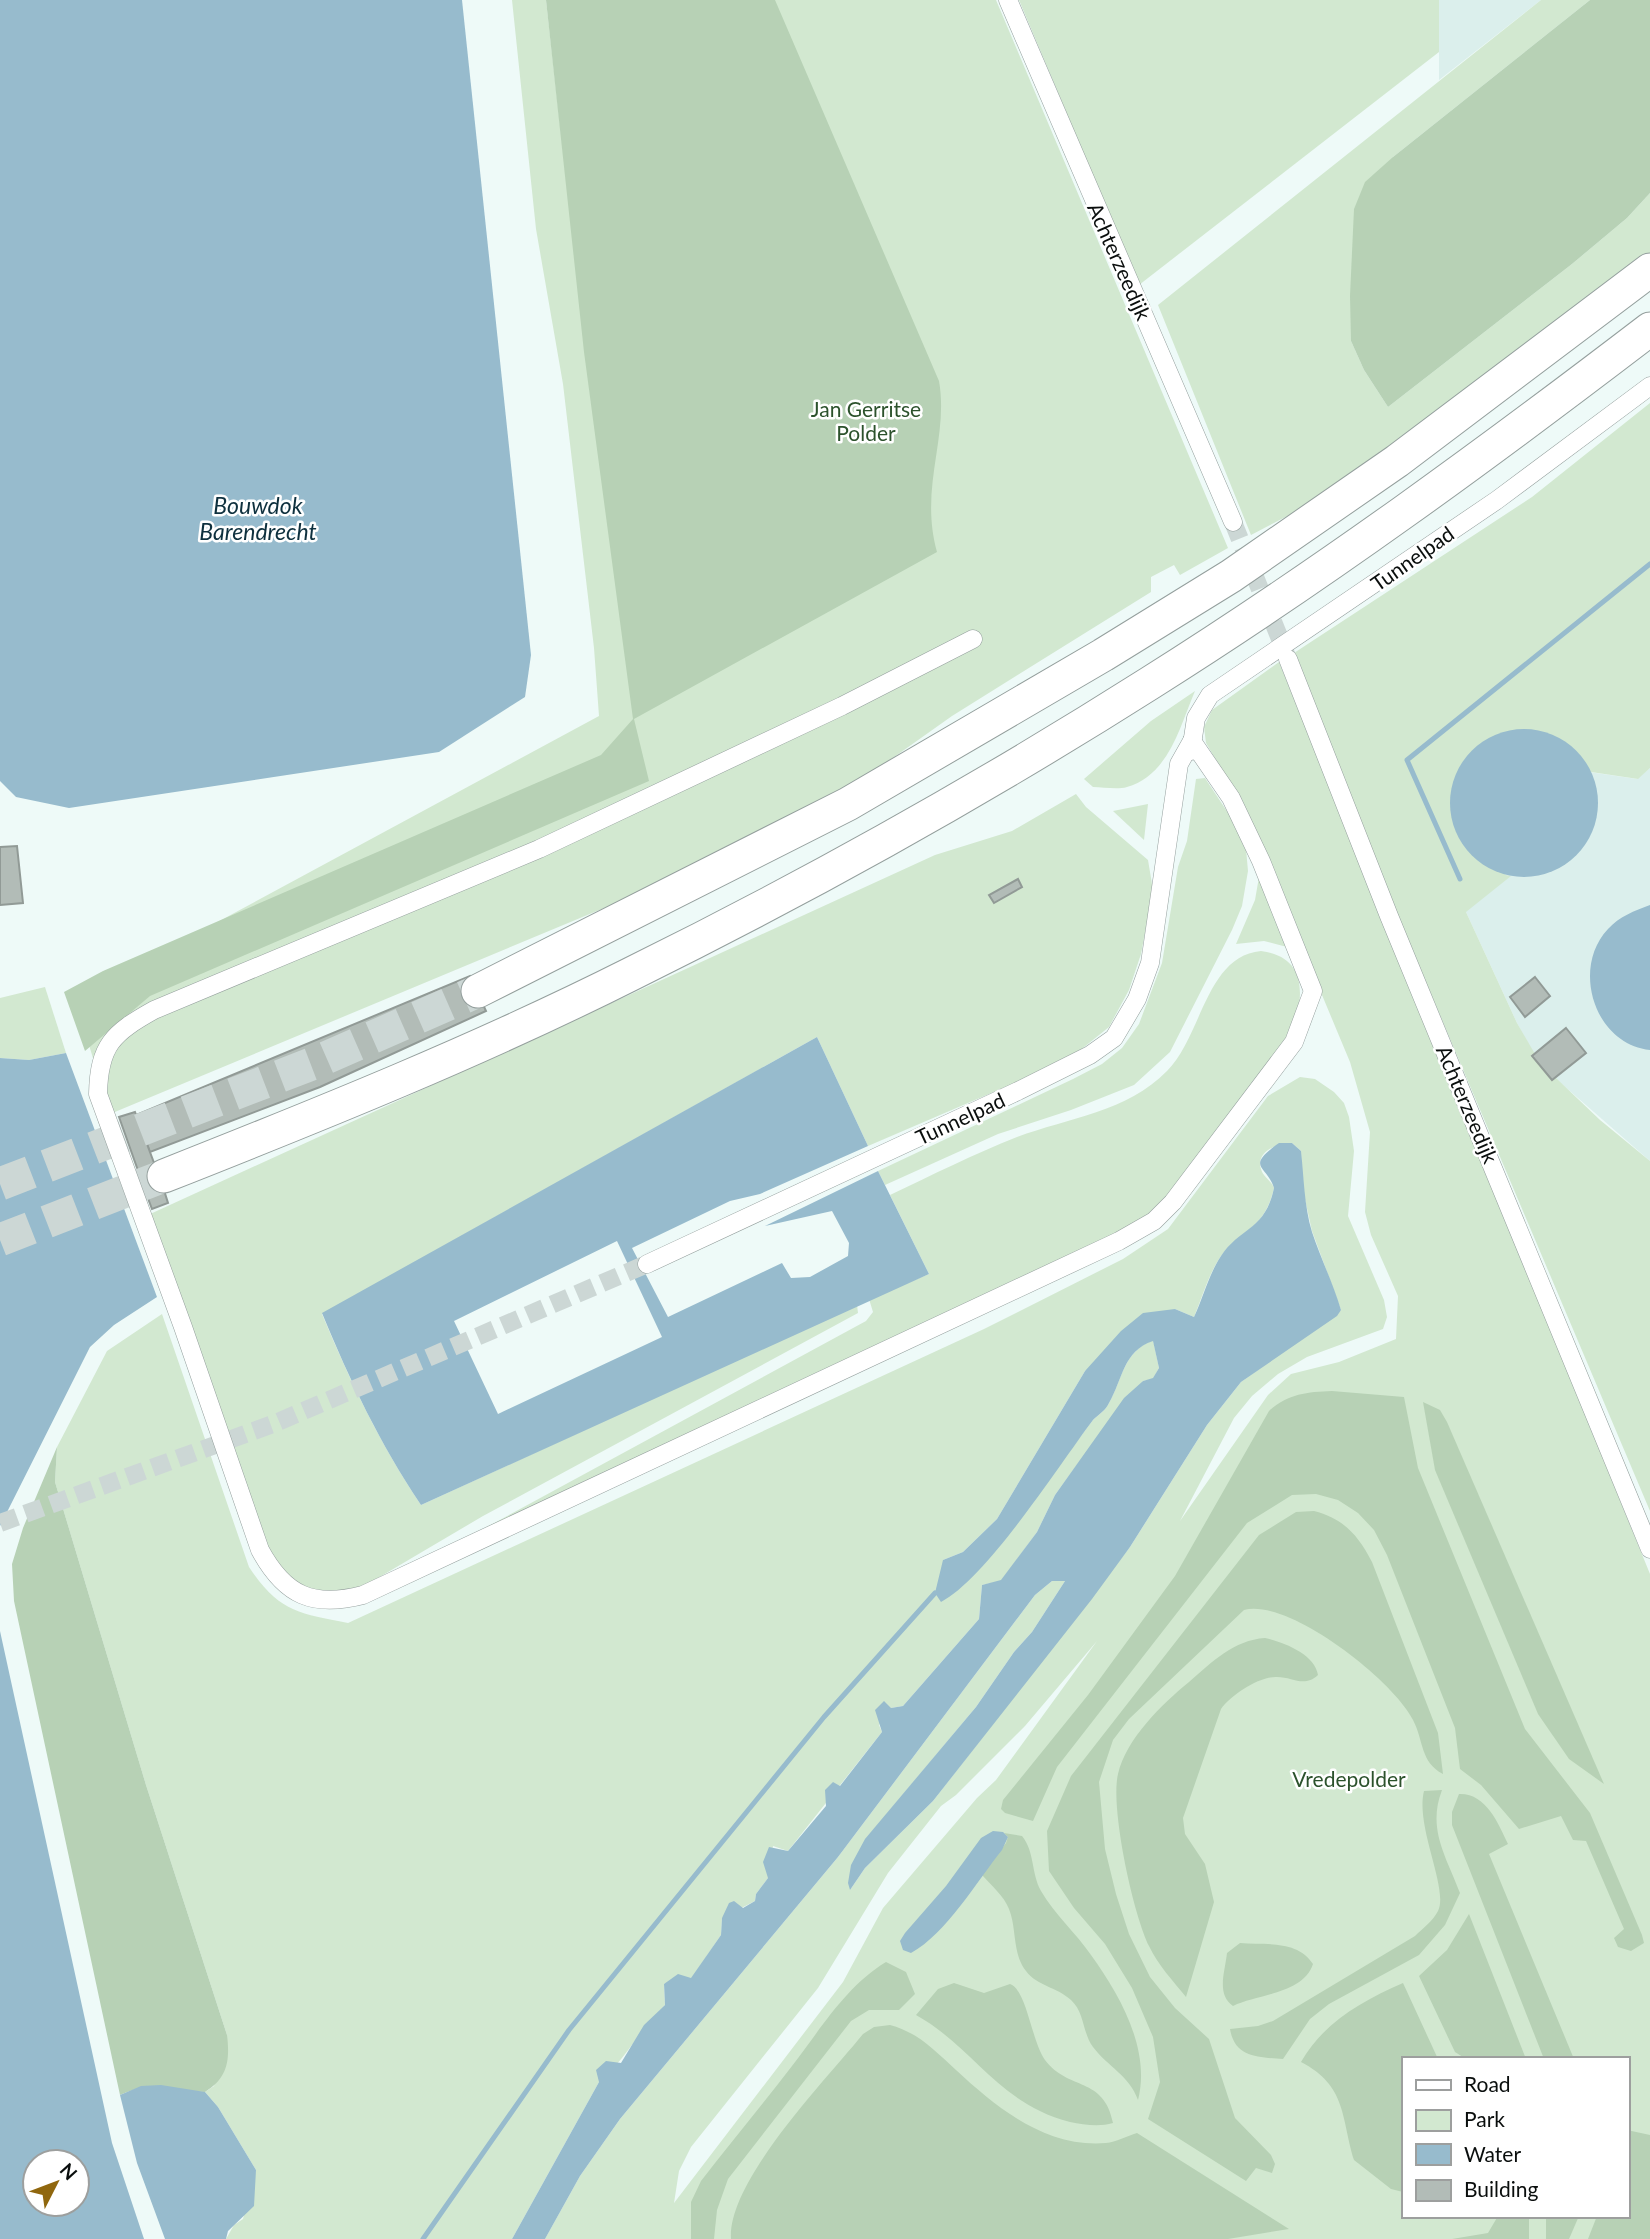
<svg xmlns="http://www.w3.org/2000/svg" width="1650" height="2239" font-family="Lato,sans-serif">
	<rect width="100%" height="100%" fill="#eefaf8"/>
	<g fill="#dbefec">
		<polygon points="1439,0 1541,0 1439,80"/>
		<polygon points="1467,754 1637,779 1650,768 1650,1161 1555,1078 1552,1080 1532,1056 1534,1054 1517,1023 1466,912"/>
	</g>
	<g fill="#d2e8d0" fill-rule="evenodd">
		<polygon points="512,0 546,0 591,402 552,0 996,0 1228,548 1180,575 1174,565 1151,577 1151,592 952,716 849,789 633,896 110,1114 75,999 599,716 594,648 563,384 536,229"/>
		<polygon points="1019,0 1439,0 1439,52 1139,285"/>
		<polygon points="1541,0 1590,0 1393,157 1351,341 1364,370 1388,407 1572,264 1627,218 1650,193 1650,254 1320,499 1251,535 1158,305"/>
		<polygon points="1650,403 1650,768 1638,779 1591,772 1578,753 1505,875 1511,876 1466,912 1517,1023 1535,1054 1533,1056 1600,1120 1650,1161 1650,1511 1398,916 1294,653 1532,497"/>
		<path d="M 1279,662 L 1650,1574 L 1650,2239 L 545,2239 L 580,2176 L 620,2119 L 838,1857 L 1035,1595 L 1052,1581 L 1065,1581 L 1032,1632 L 1014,1652 L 976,1707 L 865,1840 L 850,1890 L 865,1868 L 933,1801 L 1130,1547 L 1207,1425 L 1241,1382 L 1341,1310 L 1312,1231 L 1302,1186 L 1301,1151 L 1292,1143 C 1279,1143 1255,1151 1261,1169 C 1263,1177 1271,1180 1274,1188 C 1264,1231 1241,1228 1221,1256 C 1209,1273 1202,1298 1194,1317 L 1175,1309 L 1085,1371 L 997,1519 L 963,1552 L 943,1560 L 983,1565 L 1093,1420 C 1098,1415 1106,1410 1109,1403 C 1123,1378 1123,1352 1153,1340 L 1159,1368 L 1153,1379 L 1143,1381 L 1076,1466 L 1055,1495 L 1037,1532 L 1001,1581 L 982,1585 L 979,1619 L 903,1706 L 891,1708 L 879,1725 L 882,1732 L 788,1851 L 773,1846 L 768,1878 L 756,1894 L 755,1901 L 722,1918 L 721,1935 L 691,1979 L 664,1984 L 665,2005 C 640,2029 626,2059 599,2082 L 512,2239 L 226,2239 L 234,2225 L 243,2219 L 256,2170 L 218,2107 L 205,2092 L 214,2086 L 227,2035 L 146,1785 L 55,1482 L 57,1447 L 107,1351 L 162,1314 L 249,1567 C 279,1612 298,1613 348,1623 L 984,1329 L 1123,1259 L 1168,1229 L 1268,1096 L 1300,1077 L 1315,1079 L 1334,1092 L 1344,1103 L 1349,1117 L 1354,1151 L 1348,1216 L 1384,1300 L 1387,1317 L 1383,1329 L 1307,1357 L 1278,1374 L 1252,1396 L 1234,1418 L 1180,1521 L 1268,1395 L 1291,1374 L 1339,1362 L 1396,1339 L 1398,1296 L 1371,1235 L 1365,1212 L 1370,1132 L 1350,1062 L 1243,806 L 1206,743 L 1204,727 L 1212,710 ZM 1097,1641 L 996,1780 L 977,1798 L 883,1908 L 843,1982 L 674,2203 L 679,2171 L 691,2147 L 818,1988 L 888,1873 L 941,1806 L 956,1795 L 1025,1726 ZM 1403,2059 L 1627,2059 L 1627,2216 L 1403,2216 Z"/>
		<path d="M 1195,691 C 1180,726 1169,775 1127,787 C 1117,790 1103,787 1093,787 L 1084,779 L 1151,721 Z"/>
		<polygon points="1205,778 1238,828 1246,849 1248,871 1242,906 1232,930 1170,1052 1134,1085 1071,1110 998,1134 885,1185 878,1171 1073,1079 1102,1064 1122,1048 1139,1024 1162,963 1178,867 1187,841 1196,779"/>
		<path d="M 1076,794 L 1086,807 L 1148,860 L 1153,890 L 1141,954 L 1129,990 L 1109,1027 L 1068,1060 L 868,1146 L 817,1037 L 322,1314 C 351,1383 379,1442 421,1505 L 857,1305 L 858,1313 L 483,1516 L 344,1598 L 322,1601 L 272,1569 L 148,1215 L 935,855 L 1012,831 Z"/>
		<polygon points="1148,804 1144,840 1113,811"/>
		<polygon points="1259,877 1287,947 1264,941 1236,944 1255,900"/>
		<path d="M 1261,951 C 1305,957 1304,991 1295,1026 L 1167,1200 L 1133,1227 L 485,1532 L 485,1528 L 866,1321 L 873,1312 L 869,1299 L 929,1274 L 890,1195 C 932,1175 974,1154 1017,1137 C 1068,1118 1127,1112 1167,1071 C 1202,1036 1206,956 1261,951 Z"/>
		<polygon points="45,987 66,1053 29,1060 0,1058 0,998"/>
	</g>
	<g fill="#b7d1b5">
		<path d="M 546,0 L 775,0 L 939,381 C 949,438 919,487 937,552 L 634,719 L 649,781 L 150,996 L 85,1051 L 64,992 L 103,971 L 601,755 L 633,719 L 584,352 Z"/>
		<polygon points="1590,0 1650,0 1650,193 1627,218 1572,264 1388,407 1364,370 1351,341 1350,296 1354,209 1365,182 1393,157"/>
		<path d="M 1332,1391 L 1404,1397 L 1418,1468 L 1525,1729 L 1590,1813 L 1642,1935 L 1644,1943 L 1631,1951 L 1618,1947 L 1614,1938 L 1624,1929 L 1586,1841 L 1573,1840 L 1561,1816 L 1519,1829 L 1481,1785 L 1460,1769 L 1455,1728 L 1387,1555 L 1374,1530 L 1358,1513 L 1338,1500 L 1316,1494 L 1292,1495 L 1247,1523 L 1057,1767 L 1033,1821 L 1005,1813 L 1001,1809 L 1003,1800 L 1088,1695 L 1175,1576 L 1269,1411 C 1287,1394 1307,1392 1332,1391 Z"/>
		<polygon points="1423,1402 1440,1410 1447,1422 1604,1784 1569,1759 1538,1714 1435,1470"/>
		<path d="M 57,1447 L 55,1482 L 146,1785 L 227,2035 C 230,2060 228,2078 205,2092 C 168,2092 158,2078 120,2095 L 14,1601 L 12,1564 L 23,1528 Z"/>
		<path d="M 1314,1511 C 1344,1519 1358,1535 1372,1562 L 1438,1733 L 1443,1774 C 1420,1762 1424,1741 1413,1720 C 1394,1681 1289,1598 1244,1610 L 1129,1719 L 1113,1740 L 1099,1782 L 1105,1849 L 1116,1894 L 1129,1934 L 1150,1977 L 1175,2008 L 1209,2039 L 1235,2118 L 1271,2155 L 1275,2164 L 1272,2173 L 1256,2168 L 1246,2181 L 1148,2119 L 1160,2082 L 1153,2037 L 1132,1988 L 1105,1944 L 1074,1908 L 1049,1871 L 1047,1831 L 1071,1776 L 1259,1535 L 1296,1512 Z"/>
		<path d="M 1265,1638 C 1283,1642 1315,1654 1318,1675 C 1304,1688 1293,1677 1277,1677 C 1259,1676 1231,1695 1221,1709 L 1183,1818 L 1185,1834 L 1205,1864 L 1214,1902 L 1186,1997 C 1173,1981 1158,1965 1149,1946 C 1133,1913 1110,1808 1118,1774 C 1126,1739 1162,1704 1189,1682 C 1212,1662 1234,1640 1265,1638 Z"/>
		<path d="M 1442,1790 C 1427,1829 1446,1856 1460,1893 L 1445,1925 L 1419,1955 L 1329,2004 L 1310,2019 L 1283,2059 C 1258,2057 1235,2058 1230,2029 L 1258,2026 L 1273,2021 L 1415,1936 C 1423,1928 1433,1921 1438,1911 C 1449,1889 1415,1827 1424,1791 Z"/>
		<path d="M 1459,1794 C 1486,1793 1498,1823 1508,1844 L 1489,1854 L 1574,2059 L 1544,2059 L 1452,1825 L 1452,1812 Z"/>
		<path d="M 1004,1833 L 1022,1836 C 1035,1852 1031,1873 1041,1891 C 1055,1915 1076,1933 1091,1955 C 1120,1995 1151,2050 1138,2100 C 1129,2075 1108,2067 1093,2047 C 1082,2032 1085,2013 1071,2000 C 1057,1987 1037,1986 1026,1971 C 1012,1953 1017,1929 1009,1909 C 1004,1896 991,1885 982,1875 L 1006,1843 L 1008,1837 Z"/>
		<polygon points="1469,1914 1526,2059 1466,2059 1455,2052 1419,1976 1447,1950"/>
		<path d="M 1240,1943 C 1266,1945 1298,1940 1313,1964 C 1303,1994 1258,1994 1233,2006 C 1216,1994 1225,1972 1227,1953 Z"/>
		<path d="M 886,1962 L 906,1972 L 915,1994 L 899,2010 L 869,2010 L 851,2021 L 728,2179 L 717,2210 L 714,2239 L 691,2239 L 691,2202 L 701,2181 C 731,2142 762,2105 792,2066 C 820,2030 846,1986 886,1962 Z"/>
		<path d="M 954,1983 L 984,1993 L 1010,1984 C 1027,1990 1031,2040 1045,2060 C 1068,2091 1104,2076 1113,2123 C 1100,2127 1084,2125 1070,2122 C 997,2103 975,2048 916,2015 L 938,1989 Z"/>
		<path d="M 1403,1983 L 1438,2059 L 1403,2059 L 1403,2192 L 1391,2189 L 1354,2160 C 1341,2117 1347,2086 1301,2062 C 1324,2022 1362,2001 1403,1983 Z"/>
		<path d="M 890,2025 C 919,2033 934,2050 956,2070 C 997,2108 1046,2148 1106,2143 C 1116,2142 1127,2136 1137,2133 L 1289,2229 L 1228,2239 L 731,2239 C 727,2181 826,2080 863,2034 L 874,2027 Z"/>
		<polygon points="1627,2130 1650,2135 1650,2239 1588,2239 1597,2216 1627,2216"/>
		<polygon points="1498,2216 1529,2216 1529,2239 1452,2239 1488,2233"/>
		<polygon points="1546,2216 1579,2216 1569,2239 1546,2239"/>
	</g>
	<g fill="#97bbcd" fill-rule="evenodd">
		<polygon points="0,0 462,0 531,655 525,697 439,752 69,808 16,797 0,781"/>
		<circle cx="1524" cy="803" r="74"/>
		<path d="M 1650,905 L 1650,1050 C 1594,1044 1571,968 1608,929 C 1620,916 1634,911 1650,905 Z"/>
		<path d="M 817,1037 L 868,1146 L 760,1194 L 730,1201 L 632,1248 L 668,1317 L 782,1263 L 791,1278 L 810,1277 L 848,1256 L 849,1243 L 832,1211 L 765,1226 L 878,1171 L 929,1274 L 421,1505 C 379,1442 351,1383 322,1313 ZM 617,1241 L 662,1337 L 498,1414 L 454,1321 Z"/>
		<polygon points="66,1053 157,1297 114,1325 90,1347 0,1526 0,1058 29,1060"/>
		<path d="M 1279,1143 L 1292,1143 L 1301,1151 C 1304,1178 1304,1205 1312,1232 C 1321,1259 1333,1283 1341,1310 L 1337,1316 L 1241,1382 L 1207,1425 L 1130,1547 L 1092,1599 L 933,1801 L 865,1868 L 850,1890 L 848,1883 L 851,1865 L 865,1839 L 976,1707 L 1014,1652 L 1032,1632 L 1065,1581 L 1052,1581 L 1035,1595 L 838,1857 L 620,2119 L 580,2176 L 545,2239 L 512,2239 L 599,2082 L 596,2070 L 606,2061 L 621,2063 L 644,2025 L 665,2005 L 664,1984 L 678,1974 L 691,1978 L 721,1935 L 722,1918 L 729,1903 L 734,1901 L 743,1908 L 755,1901 L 756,1894 L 768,1878 L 763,1862 L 769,1847 L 788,1851 L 826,1806 L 825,1790 L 833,1782 L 840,1786 L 882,1732 L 875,1710 L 884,1701 L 891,1708 L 903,1706 L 979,1619 L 982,1585 L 1001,1580 L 1037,1532 L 1055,1495 L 1124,1398 L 1143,1381 L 1153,1378 L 1159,1368 L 1153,1341 C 1123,1351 1123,1379 1109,1403 C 1106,1410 1098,1415 1093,1420 C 1059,1465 987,1578 941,1602 L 935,1593 L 943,1560 L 963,1552 L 997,1519 L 1085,1371 L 1121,1331 L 1143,1313 L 1175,1309 L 1194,1317 C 1203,1298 1209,1274 1221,1256 C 1240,1227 1265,1231 1274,1188 C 1267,1165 1244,1168 1279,1143 Z"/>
		<path d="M 0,1631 L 112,2143 L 144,2239 L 0,2239 ZM 35,2162 L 77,2162 L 77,2204 L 35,2204 Z"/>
		<path d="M 993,1831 L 1003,1832 L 1008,1837 L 1002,1850 C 977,1881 946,1934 911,1953 L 903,1950 L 900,1941 L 905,1933 L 946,1886 L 981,1838 Z"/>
		<polygon points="161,2085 205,2092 218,2107 256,2170 254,2206 228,2231 226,2239 165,2239 137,2163 120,2095 141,2086"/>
	</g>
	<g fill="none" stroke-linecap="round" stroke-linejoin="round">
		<g stroke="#97bbcd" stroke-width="5">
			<polyline points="1460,879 1407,760 1650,564"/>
			<polyline points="423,2239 569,2030 824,1717 935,1593"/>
		</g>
	</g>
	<g fill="#b2bcb7" stroke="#919a96" stroke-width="2">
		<polygon points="17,846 23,903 0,905 0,847"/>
		<polygon points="1018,879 1022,887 994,903 989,895"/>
		<polygon points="470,976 486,1011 320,1087 150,1152 136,1115"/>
		<polygon points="1535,977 1550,996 1525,1017 1510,997"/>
		<polygon points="1566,1028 1586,1053 1552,1080 1532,1056"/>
		<polygon points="135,1112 163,1187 146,1193 119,1117"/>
		<polygon points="163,1187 168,1203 152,1209 146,1193"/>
	</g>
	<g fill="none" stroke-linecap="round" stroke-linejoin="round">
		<g stroke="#ccd7d5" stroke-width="18" stroke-dasharray="18 9" stroke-linecap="butt">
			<polyline points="1233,522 1288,659"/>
			<polyline points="0,1523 273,1424 647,1264"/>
		</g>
		<g stroke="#ccd7d5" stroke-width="33" stroke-dasharray="33 17" stroke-linecap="butt">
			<polyline points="0,1184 314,1063 478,991"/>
			<polyline points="0,1240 164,1176"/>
		</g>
		<g stroke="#949f9d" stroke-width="19">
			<g id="minor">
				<polyline points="1008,0 1233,522"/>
				<path d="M 973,639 L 842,706 L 539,849 L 154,1010 C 113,1033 99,1045 98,1094 L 183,1327 L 260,1550 C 285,1596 313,1608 363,1595 L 1119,1241 L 1154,1221 L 1173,1202 L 1294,1042 L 1313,991 L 1261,861 L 1231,798 L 1192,741"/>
				<polyline points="1288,659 1389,916 1650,1549"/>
				<polyline points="1191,751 1196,718 1210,695 1497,500 1650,386"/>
				<polyline points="647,1264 1018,1091 1090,1055 1114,1038 1137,999 1150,963 1179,764 1192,741"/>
			</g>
		</g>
		<g stroke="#949f9d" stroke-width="35">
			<g id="motorway">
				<polyline points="478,991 848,804 1103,655 1231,576 1397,461 1650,270"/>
				<path d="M 164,1176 C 321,1114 480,1050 631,974 C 809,886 983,789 1150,683 C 1323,574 1488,453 1650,329"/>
			</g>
		</g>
		<use href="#minor" stroke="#fff" stroke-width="18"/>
		<use href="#motorway" stroke="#fff" stroke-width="33"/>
	</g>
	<g text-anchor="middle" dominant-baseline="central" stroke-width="5" stroke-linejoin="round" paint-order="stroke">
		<g font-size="21" fill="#0a0e0d" stroke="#fff">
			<text transform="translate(1120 261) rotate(66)">Achterzeedijk</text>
			<text transform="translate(1412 558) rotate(-35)">Tunnelpad</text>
			<text transform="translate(1468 1104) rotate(67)">Achterzeedijk</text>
			<text transform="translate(960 1118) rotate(-25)">Tunnelpad</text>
		</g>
		<g font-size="21" fill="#2c522c" stroke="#fff">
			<text x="866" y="408">Jan Gerritse<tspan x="866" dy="24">Polder</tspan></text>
			<text x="1349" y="1778">Vredepolder</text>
		</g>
		<g font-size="23" font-style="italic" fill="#0e303e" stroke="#fff">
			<text x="258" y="505">Bouwdok<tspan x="258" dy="26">Barendrecht</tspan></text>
		</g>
	</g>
	<rect x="1402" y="2057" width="228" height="161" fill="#ffffff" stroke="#9d9f9e" stroke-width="2"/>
	<rect x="1416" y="2080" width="35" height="10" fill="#ffffff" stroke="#9d9f9e" stroke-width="2"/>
	<text x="1464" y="2092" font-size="21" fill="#0a0e0d">Road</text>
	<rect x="1416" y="2110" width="35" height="21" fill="#d2e8d0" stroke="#9d9f9e" stroke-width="2"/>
	<text x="1464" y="2127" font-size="21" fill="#0a0e0d">Park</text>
	<rect x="1416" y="2144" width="35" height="21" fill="#97bbcd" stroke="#9d9f9e" stroke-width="2"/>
	<text x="1464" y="2162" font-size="21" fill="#0a0e0d">Water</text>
	<rect x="1416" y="2180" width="35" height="21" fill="#b2bcb7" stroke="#9d9f9e" stroke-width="2"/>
	<text x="1464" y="2197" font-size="21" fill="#0a0e0d">Building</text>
	<g transform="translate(56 2183) rotate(48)"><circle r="33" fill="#ffffff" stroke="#9d9f9e" stroke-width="2"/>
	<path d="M0-5L12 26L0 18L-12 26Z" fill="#90670e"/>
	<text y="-10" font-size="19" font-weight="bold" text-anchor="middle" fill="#0a0e0d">N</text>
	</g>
</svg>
